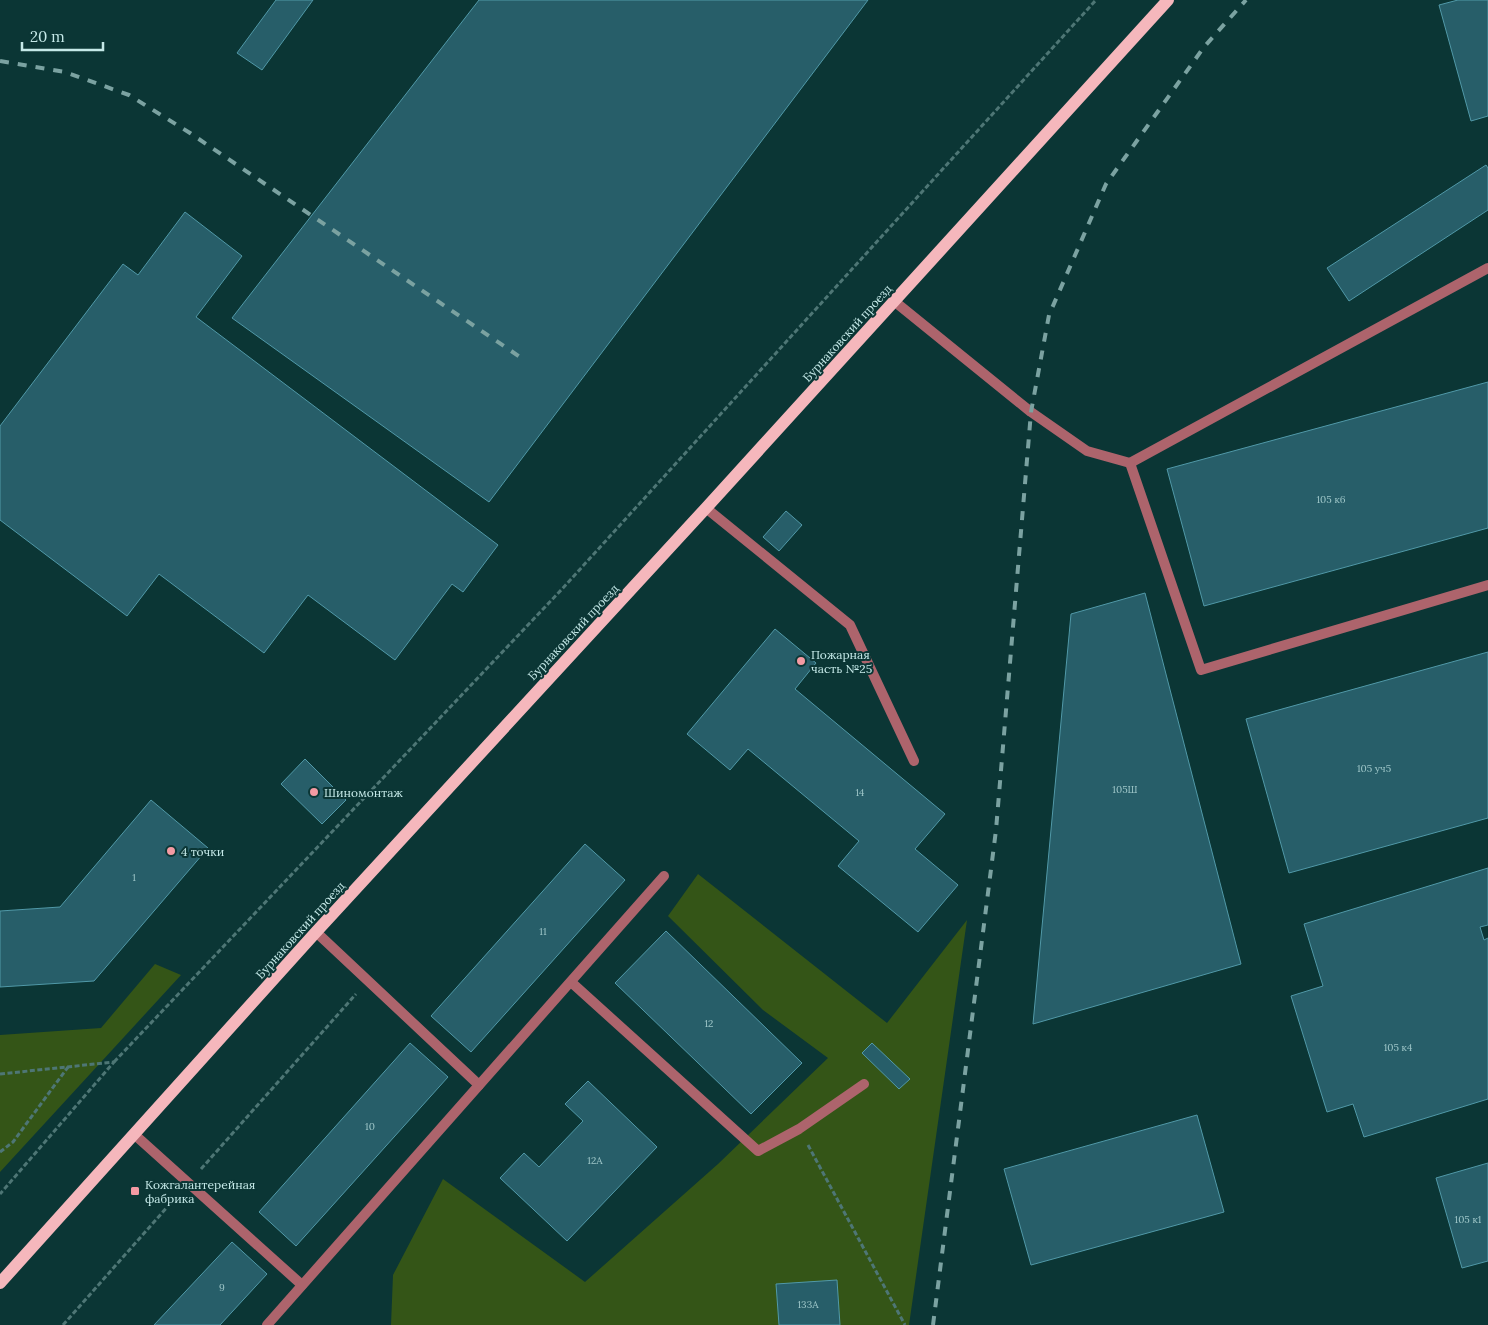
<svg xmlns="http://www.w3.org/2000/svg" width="1488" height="1325" font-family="Lora,serif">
	<rect width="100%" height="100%" fill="#0b3635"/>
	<g fill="#345517">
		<polygon points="698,874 887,1023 967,920 909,1325 391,1325 393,1275 443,1179 585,1282 718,1164 828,1058 763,1010 668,916"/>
		<polygon points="155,964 181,975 0,1172 0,1035 101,1028"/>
	</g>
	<g fill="#275e69" stroke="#5199a8">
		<polygon points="276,0 313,0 262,70 237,53"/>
		<polygon points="479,0 868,0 489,502 232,318"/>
		<polygon points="1458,0 1488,0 1488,116 1471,121 1439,5"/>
		<polygon points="1486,165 1488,168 1488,210 1349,301 1327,268"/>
		<polygon points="185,212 242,256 196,317 498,545 463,592 452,584 395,660 308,595 264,653 159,574 127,616 0,520 0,426 123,264 138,275"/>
		<polygon points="1488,382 1488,528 1204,606 1167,469"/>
		<polygon points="786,511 802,525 779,551 763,537"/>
		<polygon points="1145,593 1241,964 1033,1024 1071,614"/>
		<polygon points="775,629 816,663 795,689 945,814 915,849 958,885 918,932 838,866 859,841 748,749 730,770 687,734"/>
		<polygon points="1488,652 1488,818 1289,873 1246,719"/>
		<polygon points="305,759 346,800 322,824 281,784"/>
		<polygon points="151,800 208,848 94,981 0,987 0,911 60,907"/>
		<polygon points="585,844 625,880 471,1052 431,1016"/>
		<polygon points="1488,868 1488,925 1480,927 1484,940 1488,938 1488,1099 1364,1137 1353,1104 1327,1112 1291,996 1323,986 1304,924"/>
		<polygon points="666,931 802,1063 751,1114 615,983"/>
		<polygon points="410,1043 448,1077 296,1246 259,1212"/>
		<polygon points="872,1043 910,1079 899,1089 862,1053"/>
		<polygon points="588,1081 657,1147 567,1241 500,1178 524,1153 539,1167 583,1121 565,1104"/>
		<polygon points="1197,1115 1224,1212 1031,1265 1004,1169"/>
		<polygon points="1488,1163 1488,1261 1462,1268 1436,1178"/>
		<polygon points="232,1242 267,1274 220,1325 154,1325"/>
		<polygon points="837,1280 840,1325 779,1325 776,1284"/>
	</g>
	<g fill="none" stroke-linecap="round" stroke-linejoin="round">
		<g stroke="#4e7675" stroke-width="3" stroke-dasharray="5 2.5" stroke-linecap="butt">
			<polyline points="114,1062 563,588 1096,0"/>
			<polyline points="0,1074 114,1062 0,1194"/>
			<polyline points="808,1145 905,1325"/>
			<polyline points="0,1152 13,1142 68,1067"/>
			<polyline points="201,1169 356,994"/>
			<polyline points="63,1325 177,1196"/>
		</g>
		<g stroke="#ad646c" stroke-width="10">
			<polyline points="1488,268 1130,463 1201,670 1488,585"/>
			<polyline points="894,301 1031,412 1087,451 1130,463"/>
			<polyline points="706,508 850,625 914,761"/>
			<polyline points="316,932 479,1085"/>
			<polyline points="571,982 758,1151 799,1129 864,1084"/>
			<polyline points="135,1135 302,1285"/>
			<polyline points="267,1325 664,876"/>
		</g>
		<polyline stroke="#f5b7bc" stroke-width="12" points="0,1283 316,932 706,508 1168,0"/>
		<g stroke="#7ba2a1" stroke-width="4" stroke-dasharray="9 9" stroke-linecap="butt">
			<polyline points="0,61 65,72 129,95 190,133 520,357"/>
			<polyline points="933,1325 996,830 1031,412 1049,315 1106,184 1204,47 1246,0"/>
		</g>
	</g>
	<g fill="#f49aa3" stroke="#0b3635" stroke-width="2">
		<circle cx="801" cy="661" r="5"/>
		<circle cx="314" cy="792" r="5"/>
		<circle cx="171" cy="851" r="5"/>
		<rect x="130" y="1186" width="10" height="10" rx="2.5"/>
	</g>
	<g text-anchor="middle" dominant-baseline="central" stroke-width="4" stroke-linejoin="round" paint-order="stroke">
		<g font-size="10" fill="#9ec6c8">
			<text x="1331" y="499">105 к6</text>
			<text x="1374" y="768">105 уч5</text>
			<text x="1125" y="789">105Ш</text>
			<text x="860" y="792">14</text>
			<text x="134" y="877">1</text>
			<text x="543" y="931">11</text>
			<text x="709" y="1023">12</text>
			<text x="1398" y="1047">105 к4</text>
			<text x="370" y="1126">10</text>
			<text x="595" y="1160">12А</text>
			<text x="1468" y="1219">105 к1</text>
			<text x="222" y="1287">9</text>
			<text x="808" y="1304">133А</text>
		</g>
		<g font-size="12" fill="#c5e9e8" stroke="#0b3635">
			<text transform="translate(847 333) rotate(-48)">Бурнаковский проезд</text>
			<text transform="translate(573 632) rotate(-47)">Бурнаковский проезд</text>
			<text transform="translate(300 930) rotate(-48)">Бурнаковский проезд</text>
		</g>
		<g font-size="12" fill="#c5e9e8" stroke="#0b3635" text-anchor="start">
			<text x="811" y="654">Пожарная<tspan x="811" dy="14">часть №25</tspan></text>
			<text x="324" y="792">Шиномонтаж</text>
			<text x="181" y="851">4 точки</text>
			<text x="145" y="1184">Кожгалантерейная<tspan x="145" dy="14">фабрика</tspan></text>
		</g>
	</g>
	<path d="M22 42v8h81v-8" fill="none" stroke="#c5e9e8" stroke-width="2.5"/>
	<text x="30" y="42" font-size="15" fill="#c5e9e8" stroke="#0b3635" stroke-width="4" paint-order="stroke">20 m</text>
</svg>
